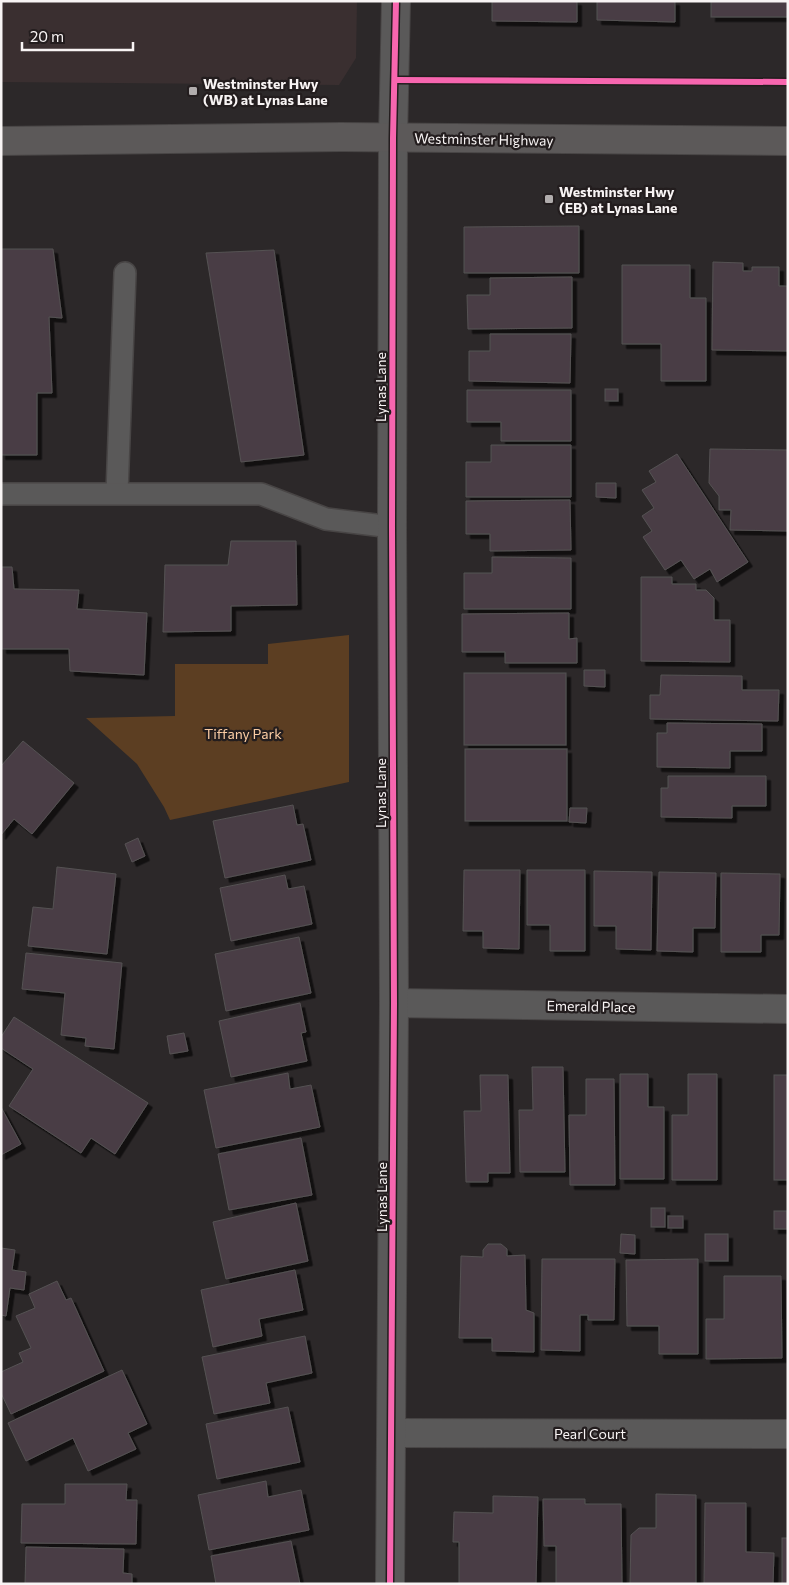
<svg xmlns="http://www.w3.org/2000/svg" width="789" height="1585" font-family="Commissioner,sans-serif">
	<defs>
		<filter id="shadow"><feDropShadow dx="4.5" dy="4.5" stdDeviation="0" flood-color="#0009"/></filter>
	</defs>
	<rect width="100%" height="100%" fill="#2c2829"/>
	<polygon fill="#3a2f30" points="1,1 357,1 356,58 339,85 1,82"/>
	<polygon fill="#5c3e22" points="349,635 349,782 170,820 164,807 137,764 86,718 175,716 175,664 268,664 268,644"/>
	<g fill="#493e45" stroke="#555253" filter="url(#shadow)">
		<polygon points="492,1 577,1 577,22 492,21"/>
		<polygon points="597,1 675,1 675,22 597,20"/>
		<rect x="711" y="1" width="77" height="16"/>
		<polygon points="579,226 579,273 464,273 464,227"/>
		<polygon points="1,249 53,249 62,318 49,317 52,393 37,393 37,455 1,455"/>
		<polygon points="274,250 304,455 241,462 206,253"/>
		<polygon points="713,262 743,263 743,271 752,271 752,267 779,267 779,286 788,286 788,351 712,350"/>
		<polygon points="622,265 690,265 690,298 706,298 706,381 661,381 661,344 622,344"/>
		<polygon points="572,277 572,328 468,329 467,295 490,295 490,278"/>
		<polygon points="490,334 571,334 570,383 469,381 469,351 490,351"/>
		<rect x="605" y="389" width="13" height="12"/>
		<polygon points="467,390 571,390 571,441 501,441 501,422 467,422"/>
		<polygon points="491,445 571,445 571,497 466,497 466,462 491,462"/>
		<polygon points="710,449 788,450 788,531 730,530 731,510 719,510 719,496 709,483"/>
		<polygon points="677,454 748,562 717,582 710,569 694,579 681,560 665,570 643,537 652,531 642,516 654,508 642,490 656,482 649,471"/>
		<polygon points="596,483 616,483 616,498 596,497"/>
		<polygon points="570,500 571,550 490,551 490,534 466,534 466,501"/>
		<polygon points="231,541 296,541 297,605 231,606 231,631 163,632 165,565 228,565"/>
		<polygon points="492,557 571,558 571,609 464,609 464,573 492,573"/>
		<polygon points="1,567 12,567 14,589 79,590 77,609 147,613 144,675 70,671 69,649 2,649"/>
		<polygon points="641,577 672,577 672,584 696,584 696,590 706,590 714,598 714,620 730,620 730,662 641,661"/>
		<polygon points="569,613 569,639 577,638 577,663 505,663 505,652 462,652 462,614"/>
		<polygon points="584,670 605,670 605,687 584,686"/>
		<rect x="464" y="673" width="102" height="72"/>
		<polygon points="661,675 742,676 742,690 779,690 778,721 650,719 650,695 660,695"/>
		<polygon points="667,723 762,724 762,751 730,751 730,768 657,767 657,733 667,733"/>
		<polygon points="23,741 74,783 32,834 14,819 1,835 1,766"/>
		<rect x="465" y="749" width="102" height="72"/>
		<polygon points="668,776 766,776 766,806 732,806 732,818 661,817 661,788 668,788"/>
		<polygon points="293,805 297,825 303,824 311,860 225,878 213,821"/>
		<polygon points="570,808 587,808 586,823 569,822"/>
		<polygon points="138,838 145,856 132,862 125,844"/>
		<polygon points="57,867 116,874 107,954 28,946 33,907 53,909"/>
		<polygon points="464,870 520,870 519,949 483,948 483,931 463,931"/>
		<polygon points="527,870 585,870 585,951 550,951 550,925 527,925"/>
		<polygon points="594,871 652,872 651,950 616,949 616,926 594,926"/>
		<polygon points="659,872 716,873 715,928 693,928 693,952 657,951"/>
		<polygon points="721,873 780,874 779,935 761,935 761,952 721,952"/>
		<polygon points="285,875 288,889 304,886 312,924 231,941 220,888"/>
		<polygon points="299,937 311,993 226,1011 215,954"/>
		<polygon points="26,953 122,963 114,1049 85,1046 86,1038 61,1035 65,993 22,989"/>
		<polygon points="300,1003 306,1032 301,1033 307,1061 231,1077 219,1021"/>
		<polygon points="14,1017 148,1103 115,1154 91,1138 81,1153 9,1106 33,1069 1,1048 1,1037"/>
		<polygon points="184,1033 188,1051 170,1054 167,1036"/>
		<polygon points="532,1067 563,1067 565,1172 520,1172 519,1110 533,1110"/>
		<polygon points="288,1073 290,1089 311,1085 320,1127 216,1148 204,1090"/>
		<polygon points="620,1074 648,1074 648,1107 664,1107 664,1179 620,1179"/>
		<polygon points="688,1074 717,1074 717,1180 672,1180 672,1115 688,1115"/>
		<polygon points="480,1075 508,1075 510,1173 488,1173 488,1182 466,1182 464,1111 481,1111"/>
		<rect x="774" y="1075" width="14" height="105"/>
		<polygon points="586,1079 614,1079 615,1185 570,1185 569,1115 586,1115"/>
		<polygon points="1,1107 21,1144 1,1155"/>
		<polygon points="301,1138 312,1195 229,1210 218,1154"/>
		<polygon points="296,1203 308,1261 226,1279 213,1222"/>
		<rect x="651" y="1208" width="14" height="19"/>
		<rect x="774" y="1211" width="13" height="18"/>
		<rect x="668" y="1216" width="15" height="12"/>
		<polygon points="621,1234 635,1235 635,1254 620,1253"/>
		<rect x="705" y="1234" width="23" height="27"/>
		<polygon points="488,1244 501,1244 507,1249 507,1256 525,1255 526,1310 534,1313 534,1352 492,1351 492,1338 459,1338 461,1256 483,1257 483,1250"/>
		<polygon points="1,1248 15,1250 12,1270 26,1272 24,1290 10,1288 6,1316 1,1315"/>
		<polygon points="542,1259 615,1259 614,1320 588,1320 588,1315 580,1315 580,1351 541,1350"/>
		<polygon points="698,1259 698,1354 659,1354 659,1326 627,1326 626,1260"/>
		<polygon points="295,1270 303,1310 259,1319 262,1336 213,1347 201,1290"/>
		<polygon points="724,1276 781,1276 782,1358 706,1359 706,1319 724,1319"/>
		<polygon points="57,1281 66,1300 71,1298 104,1371 11,1414 1,1393 1,1372 23,1362 19,1353 31,1348 16,1316 35,1308 29,1294"/>
		<polygon points="305,1336 312,1373 266,1383 270,1403 214,1414 202,1357"/>
		<polygon points="122,1370 147,1424 128,1433 136,1449 88,1471 73,1438 26,1461 8,1423"/>
		<polygon points="288,1407 300,1462 217,1479 206,1424"/>
		<polygon points="266,1481 268,1497 301,1490 309,1530 209,1550 198,1495"/>
		<polygon points="65,1484 127,1484 126,1500 137,1500 136,1544 21,1543 22,1504 65,1504"/>
		<polygon points="656,1494 696,1495 696,1584 630,1584 631,1535 639,1528 656,1528"/>
		<polygon points="493,1496 538,1497 536,1584 459,1584 459,1542 453,1542 454,1512 493,1513"/>
		<polygon points="543,1499 585,1499 585,1504 621,1504 622,1584 556,1584 556,1546 544,1546"/>
		<polygon points="705,1503 746,1503 746,1552 774,1553 773,1584 704,1584"/>
		<rect x="782" y="1538" width="6" height="46"/>
		<polygon points="291,1541 300,1584 216,1584 211,1556"/>
		<polygon points="26,1547 124,1549 123,1573 132,1574 132,1584 25,1584"/>
	</g>
	<g fill="none" stroke-linecap="round" stroke-linejoin="round">
		<g stroke="#484545" stroke-width="24">
			<g id="lane">
				<polyline points="117,493 125,273"/>
				<polyline points="1,494 261,494 326,519 392,527"/>
			</g>
		</g>
		<g stroke="#484545" stroke-width="30">
			<g id="street">
				<polyline points="394,1003 788,1009"/>
				<polyline points="392,1433 788,1434"/>
				<polyline points="390,1584 394,1003 392,527 393,138 396,1"/>
			</g>
		</g>
		<g stroke="#484545" stroke-width="30">
			<polyline id="secondary" points="1,141 341,137 788,141"/>
		</g>
		<use href="#lane" stroke="#5a5959" stroke-width="21"/>
		<use href="#street" stroke="#5a5959" stroke-width="28"/>
		<use href="#secondary" stroke="#5c5959" stroke-width="28"/>
		<g stroke="#231d1e" stroke-width="9">
			<g id="cycleway">
				<polyline points="395,80 788,82"/>
				<polyline points="390,1584 394,1003 392,527 393,138 396,1"/>
			</g>
		</g>
		<use href="#cycleway" stroke="#f766af" stroke-width="6"/>
	</g>
	<g fill="#b1adad" stroke="#231d1e" stroke-width="2">
		<rect x="188" y="86" width="10" height="10" rx="2.5"/>
		<rect x="544" y="194" width="10" height="10" rx="2.5"/>
	</g>
	<g text-anchor="middle" dominant-baseline="central" stroke-width="4.5" stroke-linejoin="round" paint-order="stroke">
		<g font-size="14" font-weight="bold" fill="#f8f4f4" stroke="#231d1e" text-anchor="start">
			<text x="203" y="83">Westminster Hwy<tspan x="203" dy="16">(WB) at Lynas Lane</tspan></text>
			<text x="559" y="191">Westminster Hwy<tspan x="559" dy="16">(EB) at Lynas Lane</tspan></text>
		</g>
		<g font-size="14" fill="#f8f4f4" stroke="#231d1e">
			<text transform="translate(484 139) rotate(1)">Westminster Highway</text>
			<text transform="translate(380 387) rotate(-90)">Lynas Lane</text>
			<text transform="translate(380 793) rotate(-90)">Lynas Lane</text>
			<text transform="translate(591 1006) rotate(1)">Emerald Place</text>
			<text transform="translate(381 1197) rotate(-90)">Lynas Lane</text>
			<text x="590" y="1433">Pearl Court</text>
		</g>
		<g font-size="14" fill="#fccda4" stroke="#231d1e">
			<text x="243" y="733">Tiffany Park</text>
		</g>
	</g>
	<rect width="789" height="1585" fill="none" stroke="#f8f4f4" stroke-width="5"/>
	<path d="M22 42v8h111v-8" fill="none" stroke="#f8f4f4" stroke-width="2.5"/>
	<text x="30" y="42" font-size="15" fill="#f8f4f4" stroke="#231d1e" stroke-width="4" paint-order="stroke">20 m</text>
</svg>
